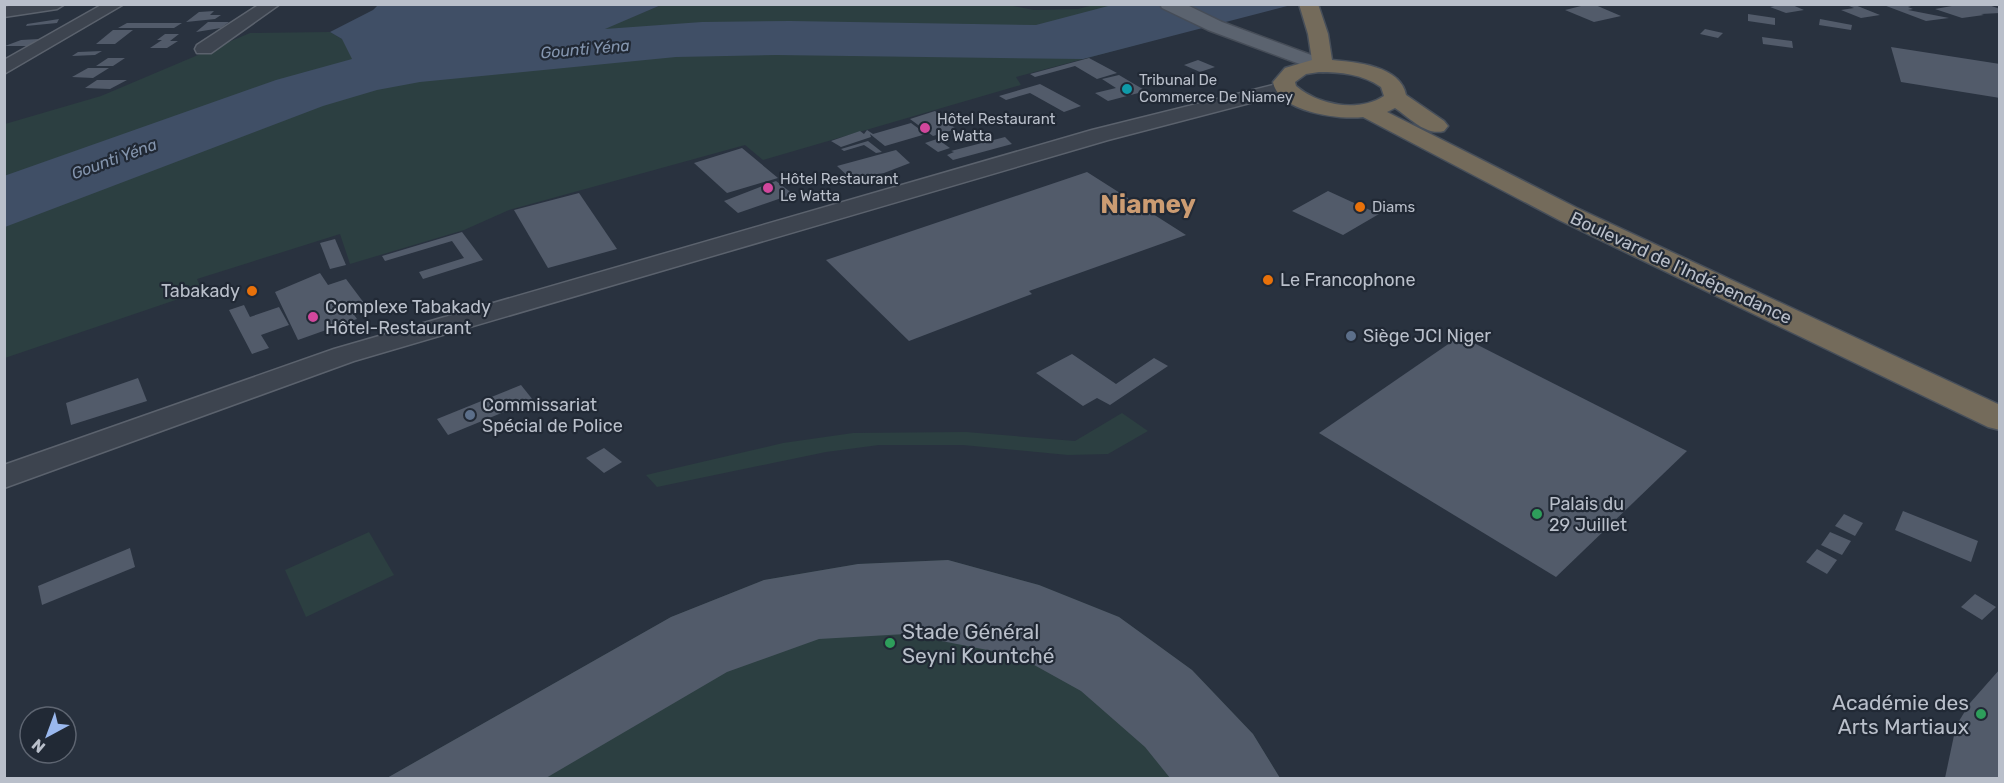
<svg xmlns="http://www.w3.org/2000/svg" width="2004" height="783" font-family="Rubik,sans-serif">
	<rect width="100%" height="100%" fill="#29323f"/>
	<g fill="#2c3f41">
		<polygon points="1003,4 1034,10 1078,9 1093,5 1106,4 1177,34 1016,77 1021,85 763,160 745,145 509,210 464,230 350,264 340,234 197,279 202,291 5,358 5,124 101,96 250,33 330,32 342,39 602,29 661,5"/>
		<polygon points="1122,413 1148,431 1108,454 1068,455 963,445 879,445 826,452 657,487 646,475 783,443 853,433 966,432 1075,441"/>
		<polygon points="369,532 394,575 306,617 285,570"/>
		<polygon points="948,560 1039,585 1119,617 1192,670 1253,734 1280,778 387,778 671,617 764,580 858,564"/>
	</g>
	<polygon fill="#404f66" points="378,5 661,5 605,29 702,22 790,21 1036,25 1112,5 1291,5 1083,59 776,55 676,57 420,82 377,90 323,106 5,227 4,176 276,80 352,59 342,39 330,32 373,10"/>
	<g fill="#525b6a">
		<polygon points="1589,4 1593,4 1621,16 1594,22 1565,10"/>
		<polygon points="1783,4 1790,4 1804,10 1786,13 1770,7"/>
		<polygon points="1881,4 1918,4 1908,7 1913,9 1908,10 1949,18 1926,21"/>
		<polygon points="1963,4 1986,4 2000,9 2000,13 1981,14 1984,15 1962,18 1935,9"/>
		<polygon points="1855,5 1880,15 1861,18 1841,10 1854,8 1849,6"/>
		<polygon points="214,11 210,15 221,15 215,19 186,22 199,12"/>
		<polygon points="1748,14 1775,18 1775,25 1748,21"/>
		<polygon points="59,19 57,23 26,26 27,24"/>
		<polygon points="1820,19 1852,25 1851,30 1819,25"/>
		<polygon points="208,22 229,22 221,28 196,32"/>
		<polygon points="127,23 182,23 174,28 118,28"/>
		<polygon points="1705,29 1723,33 1718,38 1700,34"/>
		<polygon points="113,30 133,30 115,44 96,44"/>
		<polygon points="165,34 179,34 170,41 178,41 167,48 150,48 162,40 157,40"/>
		<polygon points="1762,37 1792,41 1793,48 1763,44"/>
		<polygon points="39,39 28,46 5,46 21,40"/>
		<polygon points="1891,47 2000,64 2000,98 1901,82"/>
		<polygon points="102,51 95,55 72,56 78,52"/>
		<polygon points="108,58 125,58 113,66 96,66"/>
		<polygon points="1089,58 1117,73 1097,79 1075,66 1035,77 1030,74"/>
		<polygon points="1198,60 1215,67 1200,72 1184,65"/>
		<polygon points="88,68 109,68 93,78 72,77"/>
		<polygon points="1119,75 1146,91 1108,101 1095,93 1116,88 1102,79"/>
		<polygon points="97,80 127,80 110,89 85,88"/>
		<polygon points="1040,84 1081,106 1064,112 1030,93 1006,100 999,96"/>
		<polygon points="935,111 956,129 933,136 910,119"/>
		<polygon points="911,123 926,134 885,146 870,134 871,137 841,147 831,141 860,131 864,134 867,130 873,134"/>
		<polygon points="1005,137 1012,144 953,160 947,155 954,152 951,151"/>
		<polygon points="937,139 950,148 938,152 925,143"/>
		<polygon points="868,141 882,152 876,153 864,145 844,151 841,149"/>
		<polygon points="742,148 778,178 727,193 694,163"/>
		<polygon points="896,150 910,163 884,173 851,179 837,166"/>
		<polygon points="1087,172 1186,235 1029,291 1032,294 909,341 826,260"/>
		<polygon points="776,181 793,194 738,213 724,201"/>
		<polygon points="1328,191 1352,202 1379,214 1343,235 1292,211"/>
		<polygon points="579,193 617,249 548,268 514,210"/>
		<polygon points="462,232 483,260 423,279 419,272 464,258 452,241 385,261 382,256"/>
		<polygon points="335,239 346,265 330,269 320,243"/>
		<polygon points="320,273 328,285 346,279 367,307 352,312 357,319 298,340 275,292"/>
		<polygon points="244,305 250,317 279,307 289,325 261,335 269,348 252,354 229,310"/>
		<polygon points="1460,336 1687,451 1556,577 1319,433"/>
		<polygon points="1072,354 1116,384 1154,358 1168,366 1110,405 1097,398 1083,406 1036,373"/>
		<polygon points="138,378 147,401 71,425 66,403"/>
		<polygon points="521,385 533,400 448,435 437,419"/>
		<polygon points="604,448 622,462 604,473 586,458"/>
		<polygon points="1903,511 1978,541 1971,562 1895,530"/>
		<polygon points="1844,514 1863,523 1855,536 1835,526"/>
		<polygon points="1830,532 1851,541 1842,555 1821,545"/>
		<polygon points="130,548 135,567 42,605 38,586"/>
		<polygon points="1817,549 1837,560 1827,574 1806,562"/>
		<polygon points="948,560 1039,585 1119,617 1192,670 1253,734 1280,778 1170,778 1145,747 1081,691 1018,656 906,634 819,639 727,672 546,778 387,778 671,617 764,580 858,564"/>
		<polygon points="1975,594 1996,607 1982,620 1961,607"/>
		<polygon points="2000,669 2000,778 1945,778 1956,726 1970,703"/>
	</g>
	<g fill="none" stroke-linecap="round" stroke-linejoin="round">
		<g stroke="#5b626d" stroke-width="3">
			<g id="minor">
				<polygon points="19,4 65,4 57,9 4,17 4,7"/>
				<polygon points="103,4 124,4 4,74 4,60"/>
				<polygon points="260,4 280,4 211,53 197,53 195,49 197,45"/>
				<polygon points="1285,82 1292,84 1295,88 1292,92 1108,140 354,361 4,488 4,465 334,349 1092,130"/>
			</g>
		</g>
		<g stroke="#464d58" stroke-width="3">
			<polygon id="major" points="1160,4 1185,4 1222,22 1330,62 1334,66 1330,70 1323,72 1316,70 1208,30 1162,8"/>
		</g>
		<g stroke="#474f5a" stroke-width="3">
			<path id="highway" d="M 1299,4 L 1318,4 L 1328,34 L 1332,60 C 1356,62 1401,66 1406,95 L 1444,121 L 1448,126 L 1444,131 C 1426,136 1410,118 1395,108 L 1387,112 L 1577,208 L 2000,405 L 2000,430 L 1988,427 L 1559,220 L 1363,117 C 1339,120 1278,112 1273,82 L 1285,68 L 1312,60 L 1308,34 ZM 1319,72 C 1341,72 1362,74 1381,87 L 1384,96 C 1358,113 1318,105 1296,86 L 1295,82 L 1306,74 Z"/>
		</g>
		<use href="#minor" fill="#3d444f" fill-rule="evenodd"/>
		<use href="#major" fill="#5b636f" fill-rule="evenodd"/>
		<use href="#highway" fill="#746b5b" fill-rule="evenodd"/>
	</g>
	<circle fill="#0f9aa8" stroke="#212935" stroke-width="2" cx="1127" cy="89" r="6"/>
	<g fill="#d1479c" stroke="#212935" stroke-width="2">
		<circle cx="925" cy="128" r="6"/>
		<circle cx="768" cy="188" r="6"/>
		<circle cx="313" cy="317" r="6"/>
	</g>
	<g fill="#e8710a" stroke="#212935" stroke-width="2">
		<circle cx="1360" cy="207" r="6"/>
		<circle cx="1268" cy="280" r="6"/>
		<circle cx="252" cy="291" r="6"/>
	</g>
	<g fill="#5c6f8a" stroke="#212935" stroke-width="2">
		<circle cx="1351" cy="336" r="6"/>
		<circle cx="470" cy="415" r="6"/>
	</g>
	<g fill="#2e9e5b" stroke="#212935" stroke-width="2">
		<circle cx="1537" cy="514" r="6"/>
		<circle cx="890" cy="643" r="6"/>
		<circle cx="1981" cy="714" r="6"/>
	</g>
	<g text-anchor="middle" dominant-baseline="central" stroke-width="4.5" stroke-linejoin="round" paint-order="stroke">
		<g font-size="15" fill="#b9bfca" stroke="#212935" text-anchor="start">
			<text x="1139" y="80">Tribunal De<tspan x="1139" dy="17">Commerce De Niamey</tspan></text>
			<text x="937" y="119">Hôtel Restaurant<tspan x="937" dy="17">le Watta</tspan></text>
			<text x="780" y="179">Hôtel Restaurant<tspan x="780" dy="17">Le Watta</tspan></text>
			<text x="1372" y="207">Diams</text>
		</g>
		<g font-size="16" font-style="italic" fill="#8495ae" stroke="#212935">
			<text transform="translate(585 49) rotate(-5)">Gounti Yéna</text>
			<text transform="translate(114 159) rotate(-20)">Gounti Yéna</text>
		</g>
		<g font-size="18" fill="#b9bfca" stroke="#212935">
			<text transform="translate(1681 268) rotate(25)">Boulevard de l'Indépendance</text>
		</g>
		<g font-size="18" fill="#b9bfca" stroke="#212935" text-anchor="start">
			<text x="1280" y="280">Le Francophone</text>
			<text x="240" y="291" text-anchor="end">Tabakady</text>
			<text x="325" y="307">Complexe Tabakady<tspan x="325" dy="21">Hôtel-Restaurant</tspan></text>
			<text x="1363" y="336">Siège JCI Niger</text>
			<text x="482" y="405">Commissariat<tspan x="482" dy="21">Spécial de Police</tspan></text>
			<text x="1549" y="504">Palais du<tspan x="1549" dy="21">29 Juillet</tspan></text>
		</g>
		<g font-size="21" fill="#b9bfca" stroke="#212935" text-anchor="start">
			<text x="902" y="631">Stade Général<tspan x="902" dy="24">Seyni Kountché</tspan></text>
			<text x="1969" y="702" text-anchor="end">Académie des<tspan x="1969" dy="24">Arts Martiaux</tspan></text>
		</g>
		<g font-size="26" font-weight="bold" fill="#cc9c72" stroke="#212935">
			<text x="1148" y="204">Niamey</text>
		</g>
	</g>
	<rect width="2004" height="783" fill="none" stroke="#b9bfca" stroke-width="12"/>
	<g transform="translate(48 735) rotate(221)"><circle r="28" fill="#212935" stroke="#5e6571" stroke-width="1.5"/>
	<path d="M0-4.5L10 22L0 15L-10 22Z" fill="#9ab8ee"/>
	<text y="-9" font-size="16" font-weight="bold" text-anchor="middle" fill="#b9bfca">N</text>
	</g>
</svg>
